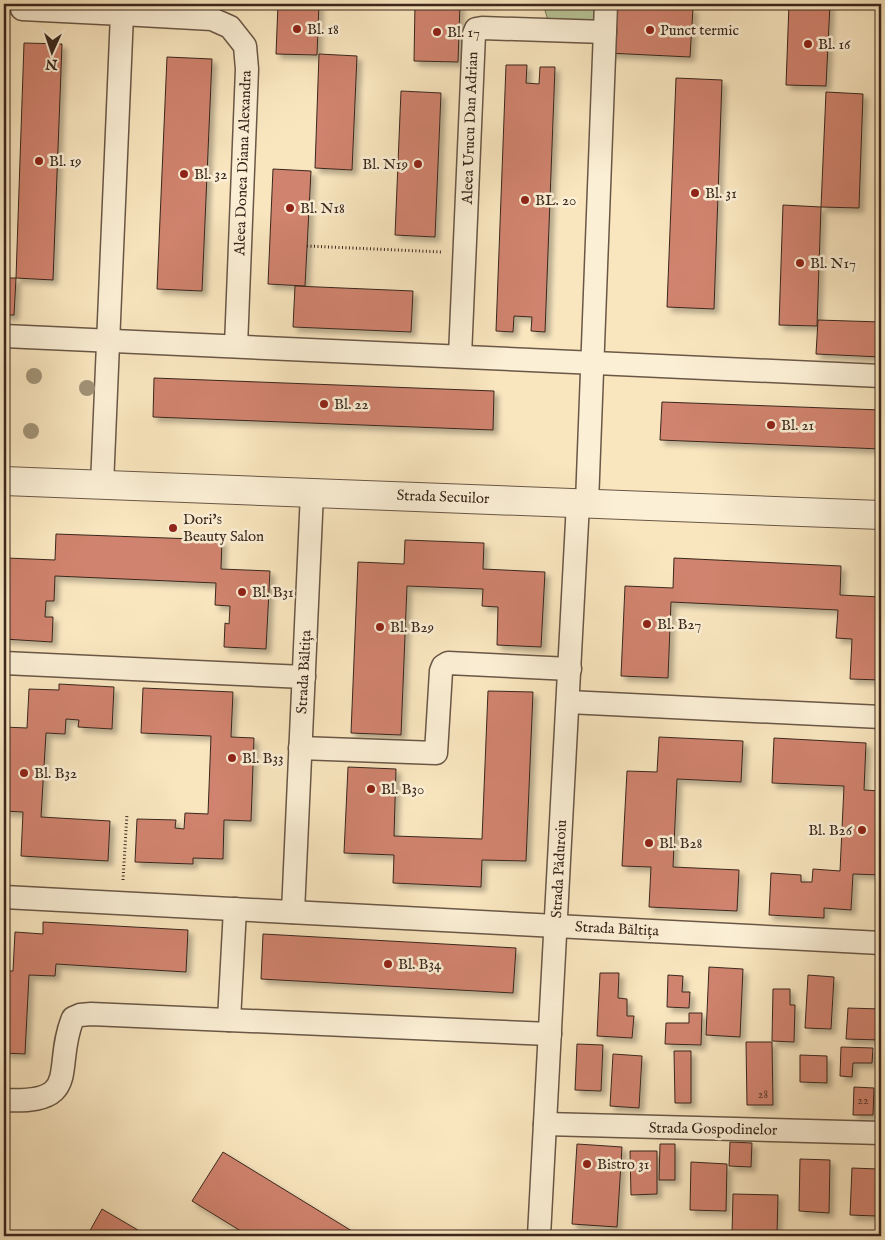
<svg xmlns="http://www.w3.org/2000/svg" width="885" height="1240" font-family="'IM FELL English',serif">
	<defs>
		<filter id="shadow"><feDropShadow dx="4.5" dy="4.5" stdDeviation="2.5" flood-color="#0004"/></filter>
	</defs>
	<rect width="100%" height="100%" fill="#f9e6bf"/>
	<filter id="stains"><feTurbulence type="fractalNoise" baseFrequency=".004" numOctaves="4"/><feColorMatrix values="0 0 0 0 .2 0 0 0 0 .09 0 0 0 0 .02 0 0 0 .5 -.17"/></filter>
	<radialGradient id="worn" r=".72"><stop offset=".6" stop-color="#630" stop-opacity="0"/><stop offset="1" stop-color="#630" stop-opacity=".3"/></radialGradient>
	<polygon fill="#b8c697" stroke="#79765a" points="543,4 606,4 605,32 551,30"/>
	<g fill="#d0836e" stroke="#3a271d" filter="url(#shadow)">
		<polygon points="278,4 319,4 317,55 276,54"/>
		<polygon points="415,4 460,4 458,62 414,61"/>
		<polygon points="610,4 693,8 690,57 607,53"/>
		<polygon points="789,4 830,4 826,86 786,85"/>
		<polygon points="24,43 62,44 53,280 16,278"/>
		<polygon points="319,54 357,56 352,170 315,168"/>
		<polygon points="167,57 212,59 202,291 157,289"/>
		<polygon points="506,65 527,65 526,83 539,84 540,67 555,67 545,332 531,331 532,317 514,316 513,332 496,331"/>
		<polygon points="676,78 722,80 714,309 667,307"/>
		<polygon points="401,91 441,93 435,237 395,235"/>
		<polygon points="826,92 863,94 859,208 821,207"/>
		<polygon points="273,169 311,171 305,286 268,284"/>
		<polygon points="783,205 821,207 817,326 779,325"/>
		<polygon points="4,278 16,278 14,315 4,315"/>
		<polygon points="295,286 413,291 411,332 293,327"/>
		<polygon points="818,320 881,322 881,357 816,354"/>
		<polygon points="154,378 494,391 493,430 153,417"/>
		<polygon points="662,402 881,410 881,449 660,440"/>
		<polygon points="56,534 222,540 221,569 270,571 266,649 224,647 225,623 229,624 230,606 215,605 216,583 55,576 54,601 46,601 45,617 53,617 52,642 4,639 7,558 55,560"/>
		<polygon points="405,540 484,543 483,569 545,572 541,647 497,645 498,607 482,606 483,589 407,586 401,735 351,733 358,562 404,564"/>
		<polygon points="674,558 841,566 840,595 881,597 881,680 850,679 852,639 836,638 838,610 671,602 668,678 621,676 625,586 673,588"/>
		<polygon points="59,684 114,687 112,729 78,727 79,720 66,719 65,734 46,733 41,817 110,821 108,861 21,856 23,812 4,811 4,727 27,728 29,689 59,690"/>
		<polygon points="143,688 233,692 231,737 254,738 251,821 224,820 223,859 193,858 193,864 135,862 137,819 176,820 175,828 184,829 185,813 208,814 211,736 141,733"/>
		<polygon points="488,691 533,692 526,861 482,860 481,887 393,883 394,855 344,853 348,767 396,769 394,836 482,839"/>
		<polygon points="659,737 743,741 741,782 677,779 673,867 739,870 737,911 649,907 651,867 622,866 627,771 657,772"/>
		<polygon points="774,738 866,743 864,790 881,791 881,875 853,874 851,910 824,908 824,918 769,915 771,873 801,875 801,882 812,882 813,869 840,871 844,786 772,783"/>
		<polygon points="43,922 188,930 186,972 56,964 55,976 29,975 25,1054 4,1053 4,971 13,971 15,932 43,934"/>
		<polygon points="263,934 516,948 513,993 261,979"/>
		<polygon points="709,967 743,969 740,1037 706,1035"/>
		<polygon points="600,973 619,973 618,998 627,999 627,1016 634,1016 632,1038 597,1036"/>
		<polygon points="668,975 683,976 682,992 690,992 689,1008 667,1007"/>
		<polygon points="808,975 834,977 831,1029 805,1028"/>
		<polygon points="773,989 790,989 790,1005 795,1005 794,1042 772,1041"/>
		<polygon points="848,1008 881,1009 881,1040 846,1039"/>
		<polygon points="689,1013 702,1013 701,1045 665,1044 666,1023 689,1023"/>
		<polygon points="746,1042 772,1042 773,1105 747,1105"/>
		<polygon points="577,1044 603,1045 601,1091 575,1090"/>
		<polygon points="841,1047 873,1048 872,1063 853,1063 852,1077 840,1076"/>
		<polygon points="674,1051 691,1051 691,1103 675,1103"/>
		<polygon points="613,1054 642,1056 639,1108 610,1106"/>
		<polygon points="800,1055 827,1056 827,1083 800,1082"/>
		<polygon points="854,1087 874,1088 873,1115 853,1115"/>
		<polygon points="730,1142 752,1143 751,1167 729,1166"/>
		<polygon points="577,1144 622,1147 617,1227 572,1224"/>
		<polygon points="660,1144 675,1144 675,1180 659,1180"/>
		<polygon points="630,1151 657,1151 657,1194 631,1195"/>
		<polygon points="223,1152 360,1236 249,1236 192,1201"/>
		<polygon points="800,1159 830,1160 829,1213 799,1211"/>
		<polygon points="691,1162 727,1164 726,1211 690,1210"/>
		<polygon points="852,1168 878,1169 876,1216 850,1215"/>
		<polygon points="733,1194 778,1195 777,1236 732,1234"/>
		<polygon points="102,1209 148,1236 87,1236"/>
	</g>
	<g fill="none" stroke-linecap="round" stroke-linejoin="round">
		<g stroke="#6a5746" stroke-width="25">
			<g id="minor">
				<polyline points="22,4 22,9 122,14 102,485"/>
				<polyline points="122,14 212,19 230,27 245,46 247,69 236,346"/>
				<polyline points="4,336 881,376"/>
				<polyline points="460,356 474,34 476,29 482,28 605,32"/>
				<polyline points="587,503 606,4"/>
				<polyline points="4,663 304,677"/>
				<polyline points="568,702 881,717"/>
				<polyline points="300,748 436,753 441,671 443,666 448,663 570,669"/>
				<polyline points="4,897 881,943"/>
				<polyline points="293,912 312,493"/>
				<polyline points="229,1020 235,909"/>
				<path d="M 4,1100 C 84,1104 52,1068 73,1018 L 80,1015 L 91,1014 L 550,1034"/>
				<polyline points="545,1124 881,1133"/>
				<polyline points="539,1236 578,503"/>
			</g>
		</g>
		<g stroke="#6a5746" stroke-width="30">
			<polyline id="tertiary" points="4,481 881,515"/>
		</g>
		<g stroke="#3a271d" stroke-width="3" stroke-dasharray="1 2.5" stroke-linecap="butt">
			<polyline points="307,246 442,252"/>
			<polyline points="123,880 127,814"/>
		</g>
		<use href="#minor" stroke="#fbefd5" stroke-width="22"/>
		<use href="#tertiary" stroke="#fbefd5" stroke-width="28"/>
	</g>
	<g fill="#a29377">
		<circle cx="34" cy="376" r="8"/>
		<circle cx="87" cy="388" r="8"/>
		<circle cx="31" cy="431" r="8"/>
	</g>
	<g fill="#8f2418" stroke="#fbefd5" stroke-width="2">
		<circle cx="297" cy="29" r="5"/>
		<circle cx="650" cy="30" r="5"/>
		<circle cx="437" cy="32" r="5"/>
		<circle cx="808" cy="44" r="5"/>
		<circle cx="39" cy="161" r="5"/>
		<circle cx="418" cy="164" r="5"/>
		<circle cx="184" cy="174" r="5"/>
		<circle cx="695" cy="193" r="5"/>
		<circle cx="525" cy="200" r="5"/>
		<circle cx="290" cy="208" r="5"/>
		<circle cx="800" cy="263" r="5"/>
		<circle cx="324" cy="404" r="5"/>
		<circle cx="771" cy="425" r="5"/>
		<circle cx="173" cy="528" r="5"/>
		<circle cx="242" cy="592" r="5"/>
		<circle cx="647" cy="624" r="5"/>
		<circle cx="380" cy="627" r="5"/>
		<circle cx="232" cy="758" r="5"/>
		<circle cx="24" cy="773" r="5"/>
		<circle cx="371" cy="789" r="5"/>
		<circle cx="862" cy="830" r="5"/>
		<circle cx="649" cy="843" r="5"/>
		<circle cx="388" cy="964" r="5"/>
		<circle cx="587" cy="1164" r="5"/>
	</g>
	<g text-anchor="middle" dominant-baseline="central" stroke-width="5" stroke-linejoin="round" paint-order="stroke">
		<g font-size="12" fill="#603e31">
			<text x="763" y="1094">28</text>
			<text x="863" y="1100">22</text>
		</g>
		<g font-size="15" fill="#3a271d" stroke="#fbefd5" text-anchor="start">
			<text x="307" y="29">Bl. 18</text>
			<text x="660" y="30">Punct termic</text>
			<text x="447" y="32">Bl. 17</text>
			<text x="818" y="44">Bl. 16</text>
			<text x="49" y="161">Bl. 19</text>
			<text x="408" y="164" text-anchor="end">Bl. N19</text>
			<text x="194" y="174">Bl. 32</text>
			<text x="705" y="193">Bl. 31</text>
			<text x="535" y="200">BL. 20</text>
			<text x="300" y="208">Bl. N18</text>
			<text x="810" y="263">Bl. N17</text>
			<text x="334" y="404">Bl. 22</text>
			<text x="781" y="425">Bl. 21</text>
			<text x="183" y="519">Dori's<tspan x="183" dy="17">Beauty Salon</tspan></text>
			<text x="252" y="592">Bl. B31</text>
			<text x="657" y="624">Bl. B27</text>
			<text x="390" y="627">Bl. B29</text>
			<text x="242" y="758">Bl. B33</text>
			<text x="34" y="773">Bl. B32</text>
			<text x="381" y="789">Bl. B30</text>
			<text x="852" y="830" text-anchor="end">Bl. B26</text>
			<text x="659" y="843">Bl. B28</text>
			<text x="398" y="964">Bl. B34</text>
			<text x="597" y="1164">Bistro 31</text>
		</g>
		<g font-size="15" fill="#3a271d" stroke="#fbefd5">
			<text transform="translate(470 128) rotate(-88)">Aleea Urucu Dan Adrian</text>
			<text transform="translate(243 163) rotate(-88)">Aleea Donea Diana Alexandra</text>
			<text transform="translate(443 497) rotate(2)">Strada Secuilor</text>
			<text transform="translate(304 672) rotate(-87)">Strada Băltița</text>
			<text transform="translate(559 869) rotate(-87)">Strada Păduroiu</text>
			<text transform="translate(617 929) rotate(3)">Strada Băltița</text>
			<text transform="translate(713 1129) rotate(1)">Strada Gospodinelor</text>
		</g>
	</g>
	<rect width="885" height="1240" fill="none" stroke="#f9e6bf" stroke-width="20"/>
	<rect x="5" y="5" width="875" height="1230" fill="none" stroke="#3a271d" stroke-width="2.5"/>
	<rect x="10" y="10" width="865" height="1220" fill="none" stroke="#3a271d"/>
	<g transform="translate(52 52) rotate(183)" stroke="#fbefd5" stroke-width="4" paint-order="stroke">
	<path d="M0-4L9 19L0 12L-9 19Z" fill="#3a271d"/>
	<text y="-8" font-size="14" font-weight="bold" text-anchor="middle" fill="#3a271d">N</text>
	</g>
	<rect width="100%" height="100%" filter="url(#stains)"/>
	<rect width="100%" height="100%" fill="url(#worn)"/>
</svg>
